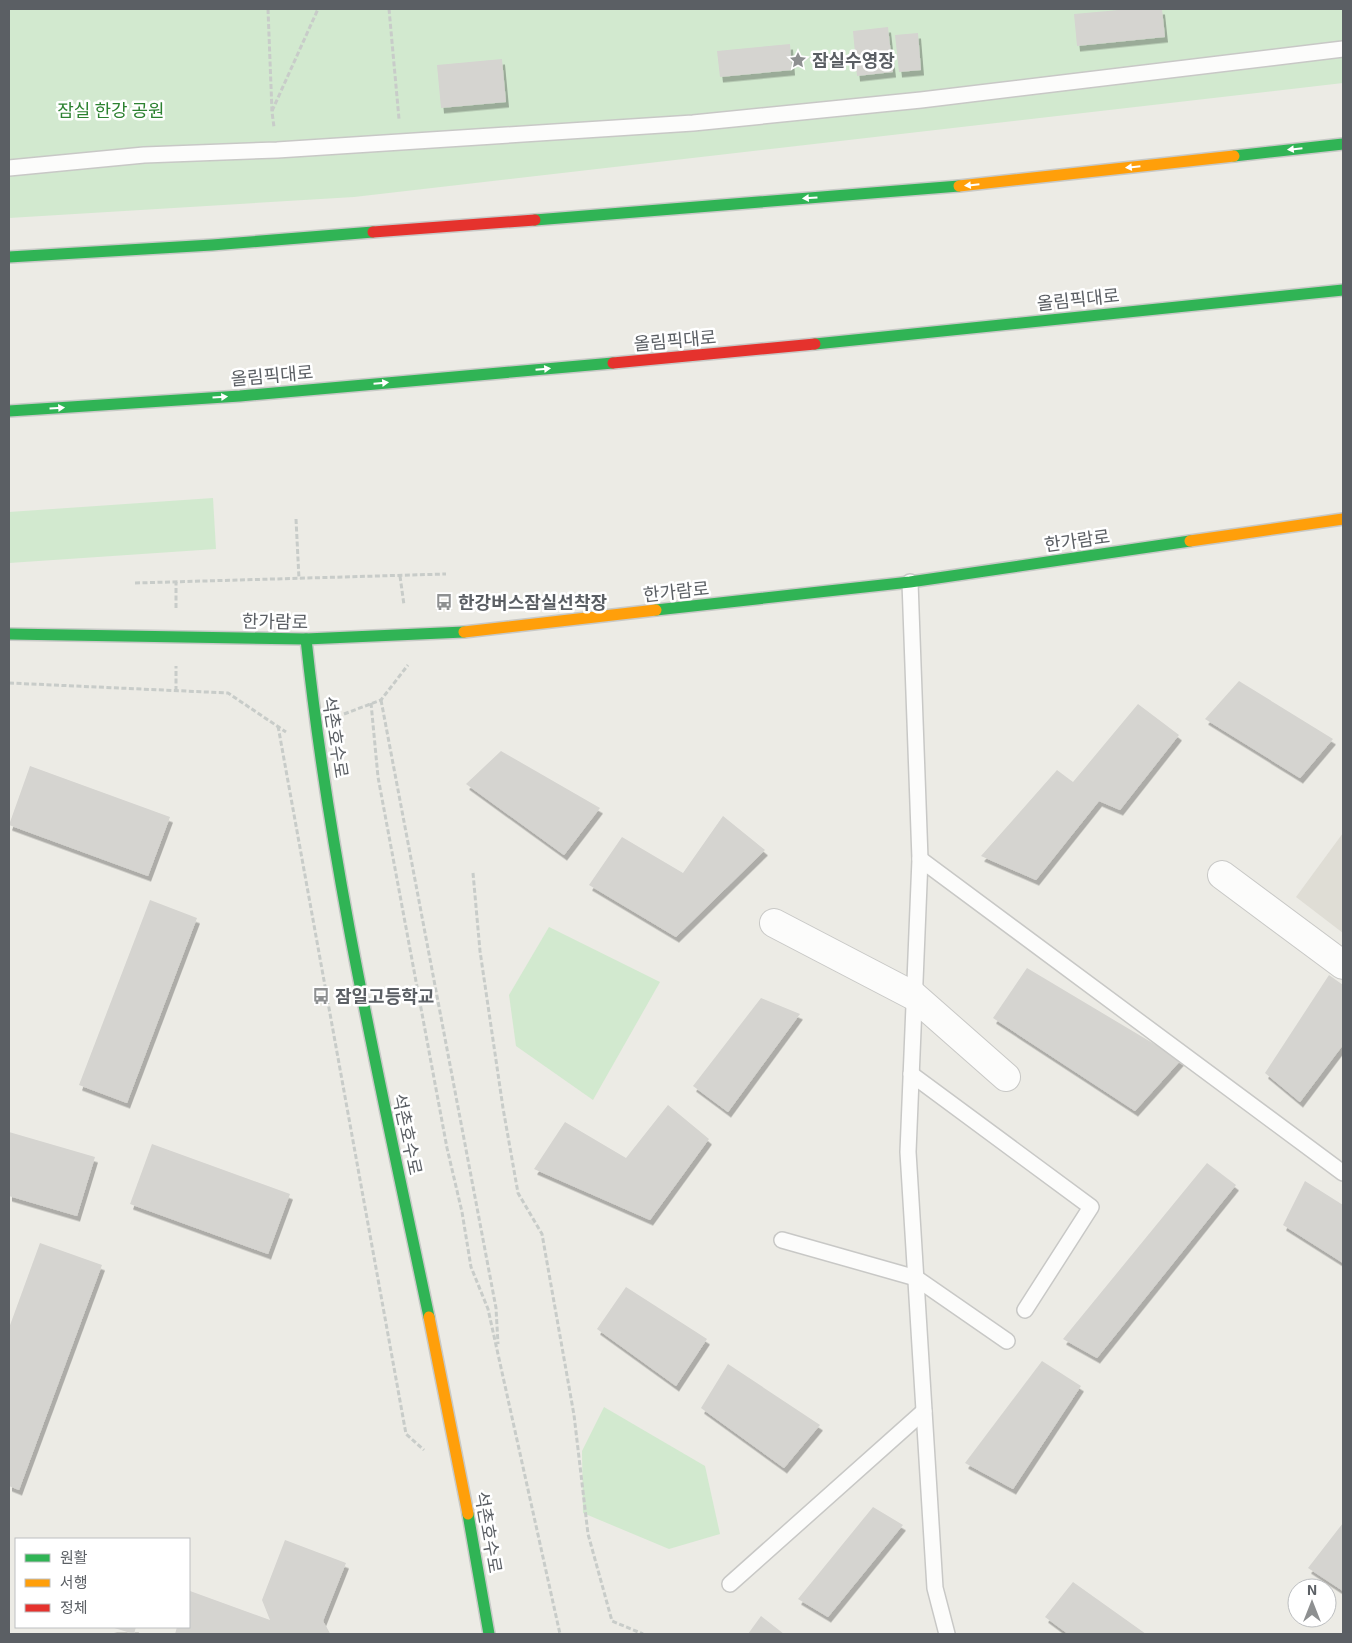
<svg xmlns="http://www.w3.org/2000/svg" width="1352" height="1643" font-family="'Exo 2','Noto Sans KR',sans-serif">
	<defs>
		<filter id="shadow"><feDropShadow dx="3" dy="5.5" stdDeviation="0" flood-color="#0004"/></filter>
	</defs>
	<rect width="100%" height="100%" fill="#ecebe5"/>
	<polygon fill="#dfddd5" points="1343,833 1343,933 1296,897"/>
	<g fill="#d2e9cf">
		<polygon points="9,9 1343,9 1343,83 354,197 9,218"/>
		<polygon points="213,498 216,549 9,563 9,512"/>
		<polygon points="549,927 660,982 593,1100 516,1046 509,995"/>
		<polygon points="604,1407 705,1466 720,1534 669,1549 583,1513 582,1451"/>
	</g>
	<g fill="#d5d4d0" filter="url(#shadow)">
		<polygon points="1130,9 1162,9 1165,37 1077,46 1074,14"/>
		<polygon points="888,27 893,72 857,76 853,31"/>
		<polygon points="918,33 921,70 899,72 895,35"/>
		<polygon points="790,44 792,70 720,77 717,51"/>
		<polygon points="502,59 506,102 441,108 437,65"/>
		<polygon points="1239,681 1333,739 1300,778 1205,719"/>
		<polygon points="1138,704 1179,735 1120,810 1099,801 1036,880 981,856 1057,770 1073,782"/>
		<polygon points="501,751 600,808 564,855 466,784"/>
		<polygon points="30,766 170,817 148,876 9,825"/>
		<polygon points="723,816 765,850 676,937 589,885 622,837 683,873"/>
		<polygon points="150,900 197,918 127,1103 79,1085"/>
		<polygon points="1027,968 1181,1060 1135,1111 993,1018"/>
		<polygon points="1329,975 1343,985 1343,1045 1300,1102 1265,1073"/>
		<polygon points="761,998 800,1014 728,1112 693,1086"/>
		<polygon points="668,1105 709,1139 650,1220 534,1169 565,1122 626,1158"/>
		<polygon points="9,1132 95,1157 77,1216 9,1196"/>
		<polygon points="152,1144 290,1194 268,1254 130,1204"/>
		<polygon points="1207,1163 1236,1185 1097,1358 1063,1339"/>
		<polygon points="1305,1181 1343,1205 1343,1263 1283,1225"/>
		<polygon points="40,1243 102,1265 19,1490 9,1486 9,1328"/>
		<polygon points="626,1287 707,1339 676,1386 597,1329"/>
		<polygon points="1042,1361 1081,1386 1013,1489 965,1463"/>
		<polygon points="728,1364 820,1425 784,1468 701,1408"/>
		<polygon points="873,1507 903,1525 828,1617 798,1599"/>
		<polygon points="1343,1523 1343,1591 1308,1568"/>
		<polygon points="285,1540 346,1563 323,1621 330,1634 175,1634 177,1627 189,1627 189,1595 190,1591 270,1620 262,1600"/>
		<polygon points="1073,1582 1146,1634 1068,1634 1045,1617"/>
		<polygon points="761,1616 784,1634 748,1634"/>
		<polygon points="111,1627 136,1627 134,1634"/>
	</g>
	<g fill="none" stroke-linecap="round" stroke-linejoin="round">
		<g stroke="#c8c8c6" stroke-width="18">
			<g id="lane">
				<polyline points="9,168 144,155 277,150 693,123 921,100 1343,49"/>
				<polyline points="910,582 920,859 908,1152 935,1588 947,1634"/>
				<polyline points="920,859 1343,1173"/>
				<polyline points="911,1074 1091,1207 1025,1310"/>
				<polyline points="782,1240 916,1278 1007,1341"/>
				<polyline points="730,1584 924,1411"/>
			</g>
		</g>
		<g stroke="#c8c8c6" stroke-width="30">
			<g id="street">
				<polyline points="1222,875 1343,965"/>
				<polyline points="774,923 914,996 1006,1077"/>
			</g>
		</g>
		<g stroke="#c8c9c7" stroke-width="14">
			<g id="fast">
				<polyline points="1234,156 1343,144"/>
				<polyline points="535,220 959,186"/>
				<polyline points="9,257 212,245 373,232"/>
				<polyline points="815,344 1343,290"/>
				<polyline points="9,411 240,396 613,363"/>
				<polyline points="656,610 910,582 1190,541"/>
				<polyline points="9,634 306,639 464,632"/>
				<path d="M 306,639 C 330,868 382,1092 429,1317"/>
				<polyline points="468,1514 489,1634"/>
			</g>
		</g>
		<g stroke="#c8c9c7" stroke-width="14">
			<g id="slow">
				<polyline points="959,186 1234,156"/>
				<polyline points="1190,541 1343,519"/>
				<polyline points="464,632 656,610"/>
				<polyline points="429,1317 468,1514"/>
			</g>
		</g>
		<g stroke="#c8c9c7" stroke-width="14">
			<g id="jam">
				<polyline points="373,232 535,220"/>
				<polyline points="613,363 815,344"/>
			</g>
		</g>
		<g stroke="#c8ccc9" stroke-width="3" stroke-dasharray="5 2.5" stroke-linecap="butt">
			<polyline points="268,9 272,112 274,127"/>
			<polyline points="389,9 399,119"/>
			<polyline points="272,111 318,9"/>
			<polyline points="296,519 299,579"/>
			<polyline points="400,576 404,605"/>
			<polyline points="135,583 446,574"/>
			<polyline points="176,608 176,582"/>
			<polyline points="9,683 228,693 286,732"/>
			<polyline points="176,691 176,666"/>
			<polyline points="381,700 496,1308 498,1344"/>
			<polyline points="371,703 378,777 447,1148 462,1212 471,1267 488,1309 560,1634"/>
			<polyline points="344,714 381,700 408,665"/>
			<polyline points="278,726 406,1434 424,1450"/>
			<polyline points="473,873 480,951 503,1108 518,1193 542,1234 574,1415 588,1534 612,1621 643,1634"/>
		</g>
		<use href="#lane" stroke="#fcfcfb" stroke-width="15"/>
		<use href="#street" stroke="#fcfcfb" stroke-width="28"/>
		<use href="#fast" stroke="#30b455" stroke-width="11"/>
		<use href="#slow" stroke="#ff9f0a" stroke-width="11"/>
		<use href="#jam" stroke="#e5322d" stroke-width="11"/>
	</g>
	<defs><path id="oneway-solid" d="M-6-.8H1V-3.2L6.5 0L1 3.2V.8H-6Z" transform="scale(1.25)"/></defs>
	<g fill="#fff">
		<use href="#oneway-solid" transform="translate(1295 149) rotate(174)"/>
		<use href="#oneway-solid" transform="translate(1133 167) rotate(174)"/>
		<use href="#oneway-solid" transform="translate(972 185) rotate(174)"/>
		<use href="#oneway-solid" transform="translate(810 198) rotate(176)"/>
		<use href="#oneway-solid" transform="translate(543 369) rotate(-5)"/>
		<use href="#oneway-solid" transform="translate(381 383) rotate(-5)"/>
		<use href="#oneway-solid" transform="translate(220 397) rotate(-4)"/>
		<use href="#oneway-solid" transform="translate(57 408) rotate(-4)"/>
	</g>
	<defs>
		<g id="sight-bare" transform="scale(1.35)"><path d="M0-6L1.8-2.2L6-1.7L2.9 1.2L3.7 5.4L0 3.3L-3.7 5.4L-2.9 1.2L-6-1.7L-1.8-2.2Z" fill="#8e9091" stroke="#fff" stroke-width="2.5" paint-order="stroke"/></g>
		<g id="bus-bare" transform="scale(1.35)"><path d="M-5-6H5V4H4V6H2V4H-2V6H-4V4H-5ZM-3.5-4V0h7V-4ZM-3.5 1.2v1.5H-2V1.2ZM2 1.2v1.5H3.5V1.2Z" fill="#8e9091" stroke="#fff" stroke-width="2.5" paint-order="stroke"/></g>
	</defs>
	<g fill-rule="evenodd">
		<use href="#sight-bare" x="798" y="60"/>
		<use href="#bus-bare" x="444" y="602"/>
		<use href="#bus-bare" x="321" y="996"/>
	</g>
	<g text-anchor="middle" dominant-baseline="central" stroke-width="5" stroke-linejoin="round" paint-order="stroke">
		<g font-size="18" font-weight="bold" fill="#5b5f64" stroke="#fff" text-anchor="start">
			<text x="812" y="60">잠실수영장</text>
			<text x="458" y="602">한강버스잠실선착장</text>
			<text x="335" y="996">잠일고등학교</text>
		</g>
		<g font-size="18" fill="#2d8231" stroke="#fff">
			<text x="111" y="110">잠실 한강 공원</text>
		</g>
		<g font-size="18" fill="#5b5f64" stroke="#fff">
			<text transform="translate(1078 299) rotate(-6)">올림픽대로</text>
			<text transform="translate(675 340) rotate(-5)">올림픽대로</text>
			<text transform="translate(272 375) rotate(-5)">올림픽대로</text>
			<text transform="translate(1077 540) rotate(-8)">한가람로</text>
			<text transform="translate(676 591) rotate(-6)">한가람로</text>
			<text transform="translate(275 621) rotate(1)">한가람로</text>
			<text transform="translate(336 737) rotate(81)">석촌호수로</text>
			<text transform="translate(408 1134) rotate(78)">석촌호수로</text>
			<text transform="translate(489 1532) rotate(80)">석촌호수로</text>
		</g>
	</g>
	<rect width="1352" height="1643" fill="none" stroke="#5b5f64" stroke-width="20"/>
	<rect x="15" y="1538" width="175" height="90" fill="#ffffff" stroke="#bdbfc1"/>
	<rect x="25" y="1554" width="25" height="8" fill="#30b455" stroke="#bdbfc1"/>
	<text x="60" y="1563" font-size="15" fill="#5b5f64">원활</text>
	<rect x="25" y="1579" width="25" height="8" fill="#ff9f0a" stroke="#bdbfc1"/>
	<text x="60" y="1588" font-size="15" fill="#5b5f64">서행</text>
	<rect x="25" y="1604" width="25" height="8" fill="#e5322d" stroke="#bdbfc1"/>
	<text x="60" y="1613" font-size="15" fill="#5b5f64">정체</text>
	<g transform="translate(1312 1603)"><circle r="24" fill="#ffffff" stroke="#bdbfc1"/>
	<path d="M0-4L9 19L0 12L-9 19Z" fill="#8e9091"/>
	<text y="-8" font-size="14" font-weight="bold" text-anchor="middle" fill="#5b5f64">N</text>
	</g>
</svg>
